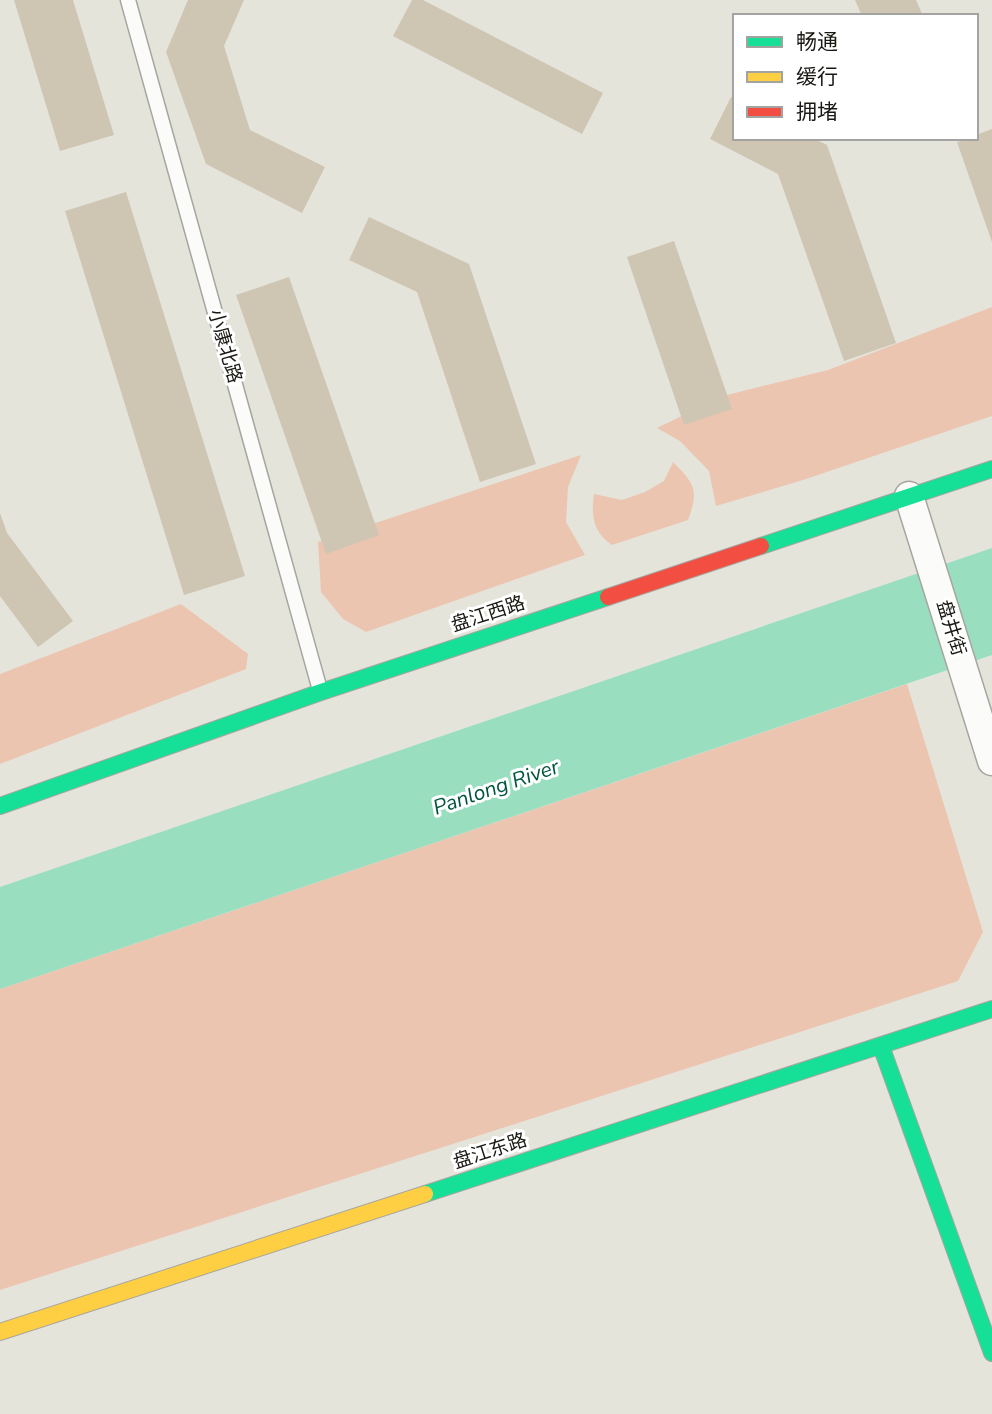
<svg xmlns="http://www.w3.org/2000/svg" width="992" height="1414" font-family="'Nunito Sans','Noto Sans SC',sans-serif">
	<rect width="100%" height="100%" fill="#e4e4db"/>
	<g fill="#ecc5b0">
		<polygon points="992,307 992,416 803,480 716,506 709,471 680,441 657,428 723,396 828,370"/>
		<polygon points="581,455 568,487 566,522 585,555 366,632 343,619 321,592 318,542"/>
		<path d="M 673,462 C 695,484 699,490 688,520 L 612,545 C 593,532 591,516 594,494 L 622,500 L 645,492 L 664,481 Z"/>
		<polygon points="181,604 248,654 246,669 0,764 0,674"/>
		<polygon points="907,684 983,932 958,981 0,1290 0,989"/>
	</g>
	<polygon fill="#99debf" points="992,548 992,655 0,989 0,887"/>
	<g fill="#cfc5b3">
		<polygon points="14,0 73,0 114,135 60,151"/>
		<polygon points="188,0 244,0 224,46 250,130 325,167 302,213 206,164 166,52"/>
		<polygon points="412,0 423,0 603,93 582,134 393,36"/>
		<polygon points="855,0 916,0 923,16 862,16"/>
		<polygon points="731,97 735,99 735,138 813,138 827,145 896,343 844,361 778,174 710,139"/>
		<polygon points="992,129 992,242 957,142 976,138 976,135"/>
		<polygon points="126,192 245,576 184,595 65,211"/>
		<polygon points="369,217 469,264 536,464 480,482 417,292 349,260"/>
		<polygon points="674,241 732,409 684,425 627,257"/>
		<polygon points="289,277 379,535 326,554 236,295"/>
		<polygon points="0,513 7,533 73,621 38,647 0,596"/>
	</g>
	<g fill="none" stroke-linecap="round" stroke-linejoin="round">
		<g stroke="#a6a69f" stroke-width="17">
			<polyline id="lane" points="128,0 320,690"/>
		</g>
		<g stroke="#a6a69f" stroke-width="31">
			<polyline id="street" points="909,496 992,761"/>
		</g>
		<g stroke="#a6a69f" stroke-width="18">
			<g id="fast">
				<polyline points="761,546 992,469"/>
				<polyline points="0,806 321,692 608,597"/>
				<polyline points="881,1046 992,1353"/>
				<polyline points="425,1194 992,1009"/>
			</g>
		</g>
		<g stroke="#a6a69f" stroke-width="18">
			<polyline id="slow" points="0,1332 425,1194"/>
		</g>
		<g stroke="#a6a69f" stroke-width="18">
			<polyline id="jam" points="608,597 761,546"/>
		</g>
		<use href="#lane" stroke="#fbfbfa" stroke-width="14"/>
		<use href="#street" stroke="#fbfbfa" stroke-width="28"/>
		<use href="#fast" stroke="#16e098" stroke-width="16"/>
		<use href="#slow" stroke="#ffcf43" stroke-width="16"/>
		<use href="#jam" stroke="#f24e42" stroke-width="16"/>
	</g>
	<g text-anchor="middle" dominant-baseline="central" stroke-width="6" stroke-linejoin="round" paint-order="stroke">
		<g font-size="19" fill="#191813" stroke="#fff">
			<text transform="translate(225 346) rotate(74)">小康北路</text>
			<text transform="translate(488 614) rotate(-18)">盘江西路</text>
			<text transform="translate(951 628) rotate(73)">盘井街</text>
			<text transform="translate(490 1151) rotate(-18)">盘江东路</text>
		</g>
		<g font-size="21" font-style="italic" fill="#00563c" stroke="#fff">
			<text transform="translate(496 787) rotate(-19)">Panlong River</text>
		</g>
	</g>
	<rect x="733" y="14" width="245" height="126" fill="#ffffff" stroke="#a3a3a1" stroke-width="2"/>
	<rect x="747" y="37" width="35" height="10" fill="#16e098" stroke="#a3a3a1" stroke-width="2"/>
	<text x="796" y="49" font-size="21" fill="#191813">畅通</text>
	<rect x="747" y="72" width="35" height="10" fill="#ffcf43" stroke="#a3a3a1" stroke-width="2"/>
	<text x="796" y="84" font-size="21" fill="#191813">缓行</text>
	<rect x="747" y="107" width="35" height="10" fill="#f24e42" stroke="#a3a3a1" stroke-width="2"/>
	<text x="796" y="119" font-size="21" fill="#191813">拥堵</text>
</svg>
